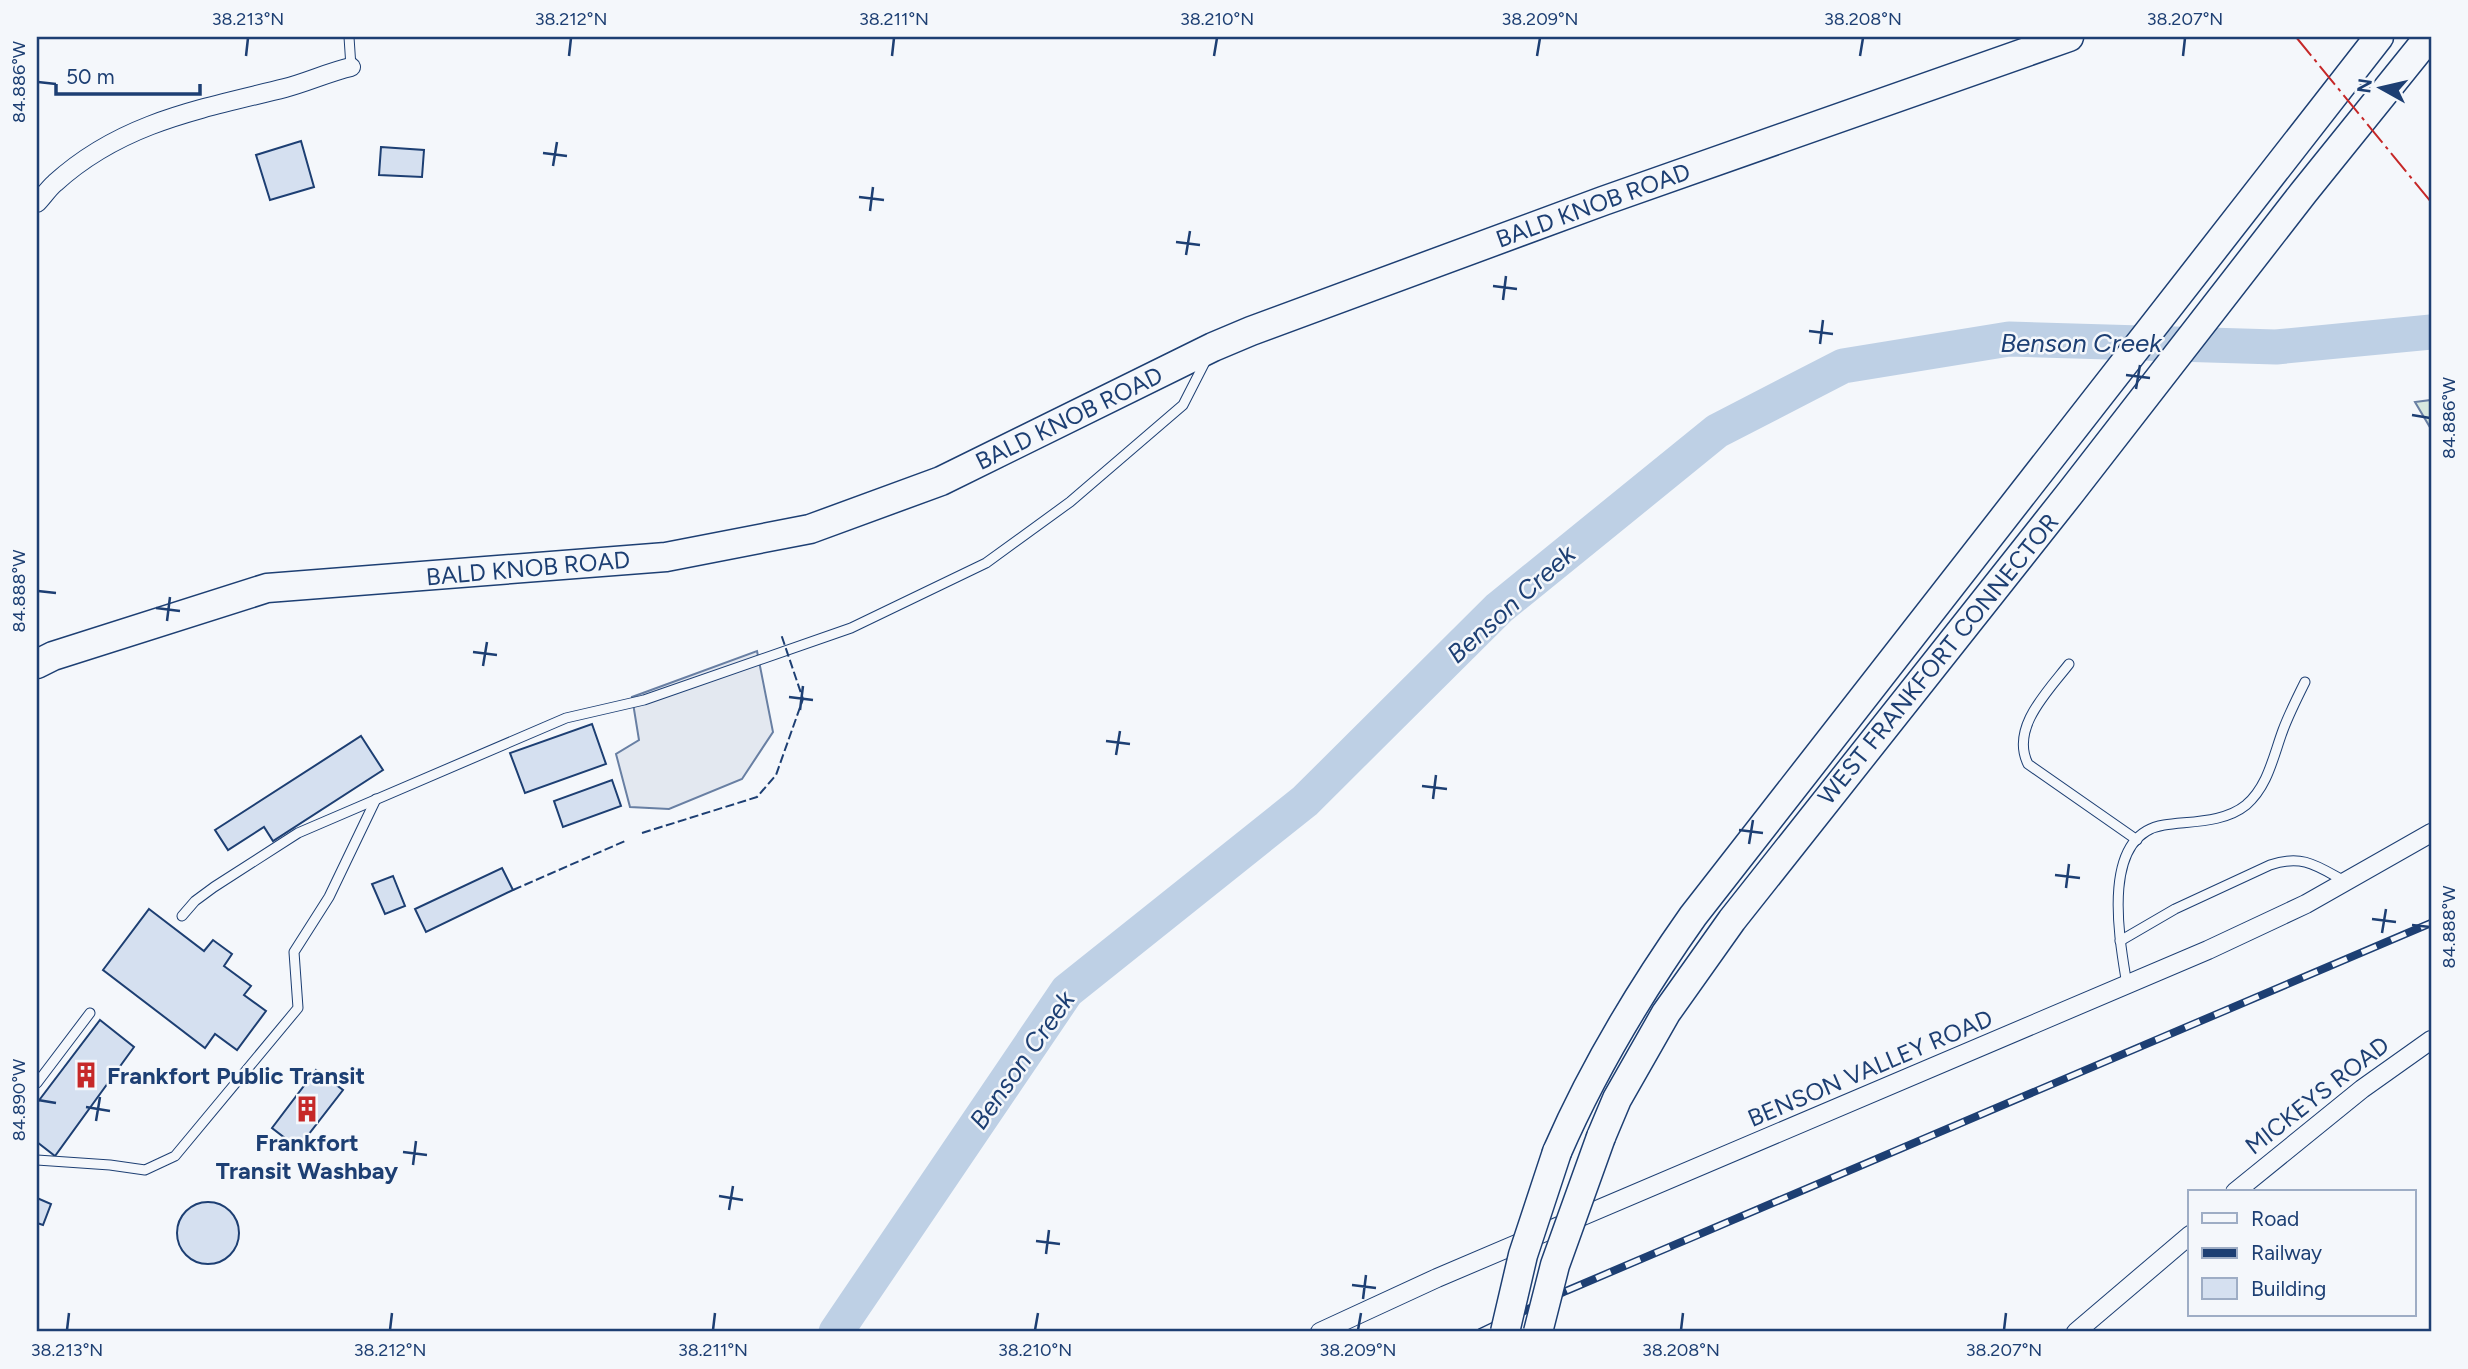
<svg xmlns="http://www.w3.org/2000/svg" width="2468" height="1369" font-family="Figtree,sans-serif">
	<rect width="100%" height="100%" fill="#f4f7fb"/>
	<polygon fill="#d7e8df" stroke="#687fa3" stroke-width="2" points="2431,400 2431,429 2415,402"/>
	<polygon fill="#e3e8f0" stroke="#687fa3" stroke-width="2" points="757,651 773,732 742,779 669,809 630,807 616,754 639,740 632,697"/>
	<g fill="none" stroke-linecap="round" stroke-linejoin="round">
		<polyline stroke="#bed0e5" stroke-width="35" points="836,1332 1067,991 1305,801 1499,608 1717,431 1843,366 2009,339 2276,347 2431,332"/>
	</g>
	<g fill="#d5e0f0" stroke="#1d3f73" stroke-width="2">
		<polygon points="301,141 314,187 270,200 256,155"/>
		<polygon points="381,147 424,150 422,177 379,175"/>
		<polygon points="592,724 606,764 525,793 510,753"/>
		<polygon points="361,736 383,770 273,841 264,827 228,850 215,830"/>
		<polygon points="612,780 621,806 563,827 554,801"/>
		<polygon points="502,868 513,890 426,932 415,909"/>
		<polygon points="393,876 405,906 385,914 372,884"/>
		<polygon points="149,909 204,951 213,940 232,954 224,966 251,986 244,995 266,1011 237,1050 215,1034 205,1048 103,970"/>
		<polygon points="100,1020 134,1047 55,1156 37,1142 37,1103"/>
		<polygon points="316,1070 343,1090 298,1148 272,1128"/>
		<polygon points="37,1198 51,1204 43,1225 37,1223"/>
		<circle cx="208" cy="1233" r="31"/>
	</g>
	<g fill="none" stroke-linecap="round" stroke-linejoin="round">
		<g stroke="#1d3f73" stroke-width="11">
			<g id="service">
				<polyline points="349,37 351,67"/>
				<path d="M 2069,664 C 2048,691 2010,728 2028,764 L 2137,840"/>
				<polyline points="182,916 195,901 214,887 298,833 566,718 644,700 851,628 986,563 1070,502 1183,405 1207,358"/>
				<path d="M 2120,941 L 2175,909 L 2270,865 C 2303,854 2317,866 2346,882"/>
				<path d="M 2127,985 C 2120,942 2099,835 2164,825 C 2190,821 2224,823 2246,805 C 2268,786 2273,757 2283,730 C 2289,714 2297,698 2305,682"/>
				<polyline points="37,1083 90,1013"/>
				<polyline points="37,1160 110,1165 145,1170 175,1156 298,1008 294,952 329,897 376,799"/>
			</g>
		</g>
		<g stroke="#1d3f73" stroke-width="20">
			<g id="minor">
				<path d="M 37,203 C 43,197 48,189 55,183 C 122,122 201,109 285,88 C 308,82 329,72 351,67"/>
				<polyline points="2235,1192 2362,1089 2431,1040"/>
				<polyline points="1320,1332 1437,1278 2208,950 2306,904 2431,833"/>
				<polyline points="2076,1332 2190,1235"/>
			</g>
		</g>
		<g stroke="#1d3f73" stroke-width="31">
			<polyline id="primary" points="37,664 53,656 267,588 666,557 810,529 941,481 1213,347 1251,331 1603,201 2069,37"/>
		</g>
		<g stroke="#1d3f73" stroke-width="31">
			<g id="trunk">
				<polyline points="1601,1137 1617,1099 1666,1013 1732,920 2071,492 2304,192 2429,37"/>
				<path d="M 1557,1152 C 1594,1067 1640,991 1693,916 L 2379,37"/>
			</g>
		</g>
		<use href="#service" stroke="#f4f7fb" stroke-width="9"/>
		<use href="#minor" stroke="#f4f7fb" stroke-width="18"/>
		<use href="#primary" stroke="#f4f7fb" stroke-width="28"/>
		<use href="#trunk" stroke="#f4f7fb" stroke-width="28"/>
		<g stroke="#1d3f73" stroke-width="8">
			<polyline id="rail" points="1480,1332 1566,1291 2431,923"/>
		</g>
		<use href="#rail" stroke="#f4f7fb" stroke-width="5" stroke-dasharray="16" stroke-linecap="butt"/>
		<g stroke="#1d3f73" stroke-width="31" stroke-linecap="butt">
			<g id="trunk-bridge">
				<polyline points="1505,1332 1523,1255 1557,1152"/>
				<polyline points="1538,1332 1555,1265 1601,1137"/>
			</g>
		</g>
		<use href="#trunk-bridge" stroke="#f4f7fb" stroke-width="28"/>
		<g stroke="#1d3f73" stroke-width="2" stroke-dasharray="9 3.5" stroke-linecap="butt">
			<polyline points="642,833 757,797 776,775 803,699 781,634"/>
			<polyline points="513,890 625,841"/>
		</g>
		<polyline stroke="#c62828" stroke-width="2" stroke-dasharray="24 5 3.5 5" stroke-linecap="butt" points="2296,37 2431,202"/>
	</g>
	<path fill="none" stroke="#1d3f73" stroke-width="2.5" d="M 246,56 L 248,38M 569,56 L 571,38M 892,56 L 894,38M 1214,56 L 1217,38M 1537,56 L 1540,38M 1860,56 L 1863,38M 2183,56 L 2185,38M 38,82 L 56,84M 543,153 L 567,156M 553,166 L 557,142M 859,197 L 884,200M 870,211 L 873,187M 1176,242 L 1200,245M 1186,255 L 1190,231M 1493,286 L 1517,289M 1503,300 L 1506,276M 1809,331 L 1833,334M 1820,344 L 1823,320M 2126,375 L 2150,378M 2136,389 L 2140,365M 2412,415 L 2430,418M 38,591 L 56,593M 156,608 L 180,611M 167,621 L 170,597M 473,652 L 497,655M 483,666 L 487,642M 789,697 L 813,700M 800,710 L 803,686M 1106,741 L 1130,744M 1116,755 L 1120,731M 1422,786 L 1447,789M 1433,799 L 1436,775M 1739,830 L 1763,833M 1749,844 L 1753,820M 2055,875 L 2080,878M 2066,888 L 2069,864M 2372,919 L 2396,922M 2412,925 L 2430,927M 2382,933 L 2386,909M 38,1100 L 56,1103M 86,1107 L 110,1111M 96,1121 L 100,1097M 403,1152 L 427,1155M 413,1165 L 416,1141M 719,1196 L 743,1200M 729,1210 L 733,1186M 1036,1241 L 1060,1244M 1046,1254 L 1049,1230M 1352,1285 L 1376,1288M 1363,1299 L 1366,1275M 67,1330 L 69,1313M 390,1330 L 392,1313M 713,1330 L 715,1313M 1035,1330 L 1038,1313M 1358,1330 L 1361,1313M 1681,1330 L 1683,1313M 2004,1330 L 2006,1313"/>
	<defs>
		<g id="building-bare" transform="scale(2.1)"><path d="M-4-6H4V6H1V3H-1V6H-4ZM-2.5-4.3h1.7v1.8h-1.7ZM.8-4.3h1.7v1.8H.8ZM-2.5-1h1.7V.8h-1.7ZM.8-1h1.7V.8H.8Z" fill="#c62828" stroke="#f4f7fb" stroke-width="2.5" paint-order="stroke"/></g>
	</defs>
	<g fill-rule="evenodd">
		<use href="#building-bare" x="86" y="1075"/>
		<use href="#building-bare" x="307" y="1109"/>
	</g>
	<g text-anchor="middle" dominant-baseline="central" stroke-width="5" stroke-linejoin="round" paint-order="stroke">
		<g font-size="24" fill="#1d3f73" stroke="#f4f7fb">
			<text transform="translate(1593 205) rotate(-20)">BALD KNOB ROAD</text>
			<text transform="translate(1069 418) rotate(-26)">BALD KNOB ROAD</text>
			<text transform="translate(528 568) rotate(-5)">BALD KNOB ROAD</text>
			<text transform="translate(1938 659) rotate(-51)">WEST FRANKFORT CONNECTOR</text>
			<text transform="translate(1870 1068) rotate(-23)">BENSON VALLEY ROAD</text>
			<text transform="translate(2317 1095) rotate(-38)">MICKEYS ROAD</text>
		</g>
		<g font-size="24" font-weight="bold" fill="#1d3f73" stroke="#f4f7fb" text-anchor="start">
			<text x="107" y="1075">Frankfort Public Transit</text>
			<text x="307" y="1142" text-anchor="middle">Frankfort<tspan x="307" dy="28">Transit Washbay</tspan></text>
		</g>
		<g font-size="26" font-style="italic" fill="#1d3f73" stroke="#f4f7fb">
			<text x="2081" y="343">Benson Creek</text>
			<text transform="translate(1511 604) rotate(-42)">Benson Creek</text>
			<text transform="translate(1022 1060) rotate(-55)">Benson Creek</text>
		</g>
	</g>
	<rect width="2468" height="1369" fill="none" stroke="#f4f7fb" stroke-width="77"/>
	<rect x="2188" y="1190" width="228" height="126" fill="#f4f7fb" stroke="#9eadc5" stroke-width="2"/>
	<rect x="2202" y="1213" width="35" height="10" fill="#f4f7fb" stroke="#9eadc5" stroke-width="2"/>
	<text x="2251" y="1226" font-size="21" fill="#1d3f73">Road</text>
	<rect x="2202" y="1248" width="35" height="10" fill="#1d3f73" stroke="#9eadc5" stroke-width="2"/>
	<text x="2251" y="1260" font-size="21" fill="#1d3f73">Railway</text>
	<rect x="2202" y="1278" width="35" height="21" fill="#d5e0f0" stroke="#9eadc5" stroke-width="2"/>
	<text x="2251" y="1296" font-size="21" fill="#1d3f73">Building</text>
	<g transform="translate(2381 88) rotate(278)" stroke="#f4f7fb" stroke-width="5" paint-order="stroke">
	<path d="M0-5L12 26L0 18L-12 26Z" fill="#1d3f73"/>
	<text y="-10" font-size="19" font-weight="bold" text-anchor="middle" fill="#1d3f73">N</text>
	</g>
	<path d="M56 84v10h144v-10" fill="none" stroke="#1d3f73" stroke-width="3.5"/>
	<text x="66" y="84" font-size="21" fill="#1d3f73" stroke="#f4f7fb" stroke-width="5" paint-order="stroke">50 m</text>
	<rect x="38" y="38" width="2392" height="1292" fill="none" stroke="#1d3f73" stroke-width="2.5"/>
	<g font-size="18" text-anchor="middle" fill="#1d3f73">
		<text x="248" y="25">38.213°N</text>
		<text x="571" y="25">38.212°N</text>
		<text x="894" y="25">38.211°N</text>
		<text x="1217" y="25">38.210°N</text>
		<text x="1540" y="25">38.209°N</text>
		<text x="1863" y="25">38.208°N</text>
		<text x="2185" y="25">38.207°N</text>
		<text transform="translate(19 82) rotate(-90)" y="6">84.886°W</text>
		<text transform="translate(2449 418) rotate(-90)" y="6">84.886°W</text>
		<text transform="translate(19 591) rotate(-90)" y="6">84.888°W</text>
		<text transform="translate(2449 927) rotate(-90)" y="6">84.888°W</text>
		<text transform="translate(19 1100) rotate(-90)" y="6">84.890°W</text>
		<text x="67" y="1356">38.213°N</text>
		<text x="390" y="1356">38.212°N</text>
		<text x="713" y="1356">38.211°N</text>
		<text x="1035" y="1356">38.210°N</text>
		<text x="1358" y="1356">38.209°N</text>
		<text x="1681" y="1356">38.208°N</text>
		<text x="2004" y="1356">38.207°N</text>
	</g>
</svg>
